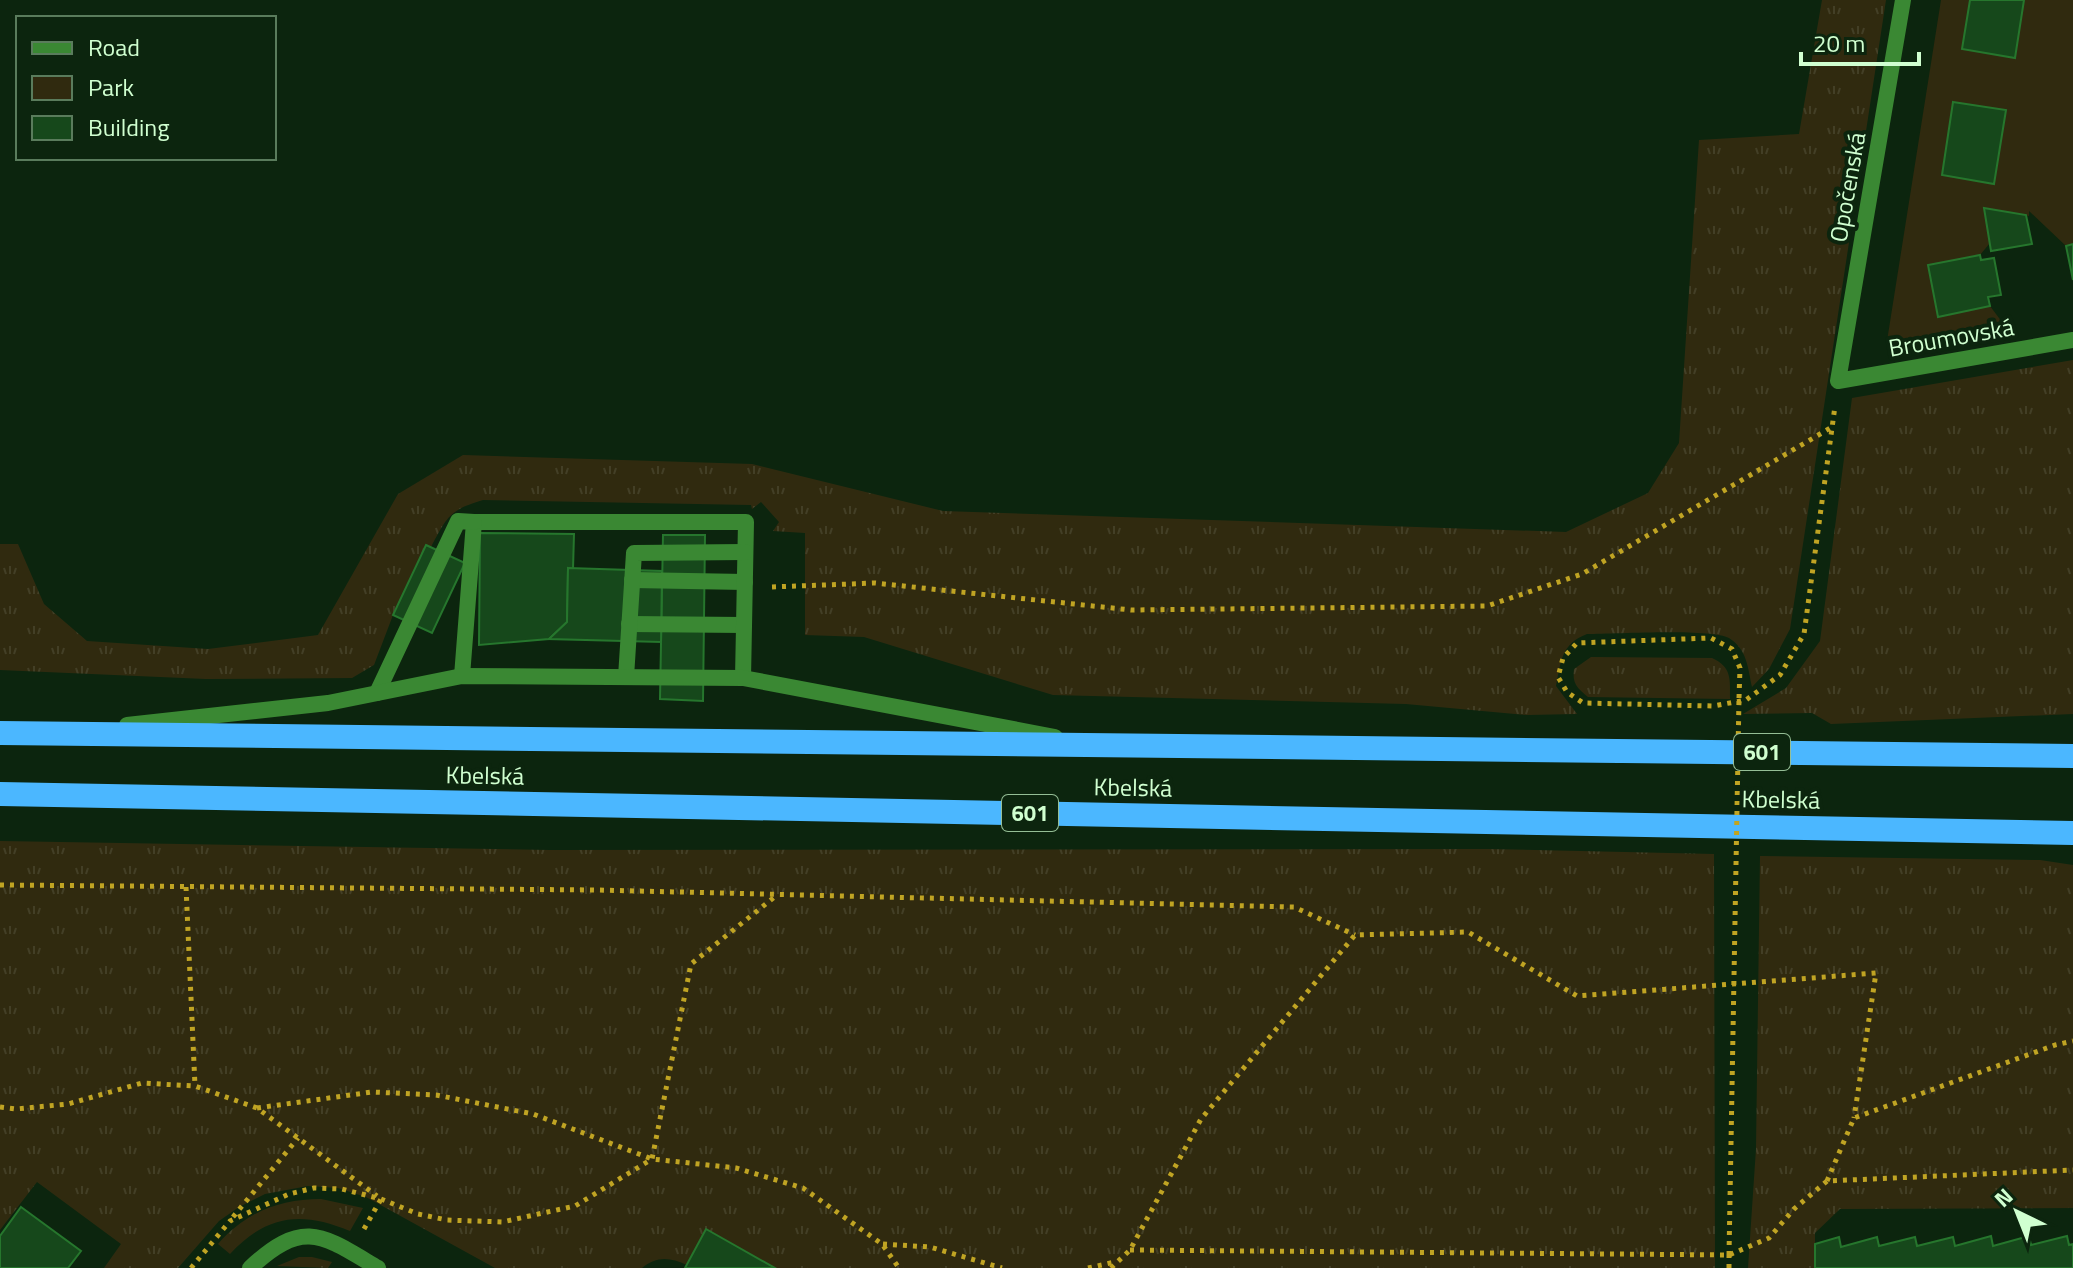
<svg xmlns="http://www.w3.org/2000/svg" width="2073" height="1268" font-family="'Titillium Web',sans-serif">
	<defs>
		<pattern id="grass-tufts" width="24" height="20" patternUnits="userSpaceOnUse" patternTransform="scale(2)"><rect width="24" height="20" fill="#302a0f"/><path d="M3 7l-1-3M5 7V3M7 7l1-3M15 17l-1-3M17 17v-4M19 17l1-3" fill="none" stroke="#433f26"/></pattern>
	</defs>
	<rect width="100%" height="100%" fill="#0c250e"/>
	<g fill="url(#grass-tufts)">
		<path d="M 1822,0 L 1886,0 L 1790,629 L 1769,669 L 1752,687 C 1748,668 1747,649 1729,638 C 1711,628 1613,634 1587,634 C 1561,644 1561,661 1556,686 L 1577,714 L 1527,715 L 1406,704 L 1053,695 L 864,637 L 805,635 L 805,533 L 773,531 L 779,522 L 761,502 L 752,509 L 751,505 L 483,500 C 449,510 447,517 431,547 L 426,546 L 393,615 L 374,665 L 352,678 L 206,679 L 0,670 L 0,544 L 18,544 L 44,604 L 87,641 L 208,649 L 318,635 L 398,494 L 463,455 L 752,464 L 943,511 L 1566,532 L 1648,493 L 1679,443 L 1699,140 L 1799,134 Z"/>
		<polygon points="2073,360 2073,714 1831,724 1812,713 1743,714 1786,688 1820,641 1852,398"/>
		<path d="M 1591,657 L 1712,658 C 1732,667 1730,679 1730,699 L 1588,697 C 1577,688 1572,683 1574,669 Z"/>
		<path d="M 0,841 L 550,850 L 1488,849 L 1714,854 L 1715,1268 L 775,1268 L 706,1230 L 687,1265 C 670,1257 656,1256 642,1268 L 495,1268 L 366,1197 L 338,1188 L 308,1186 L 265,1194 L 239,1207 L 219,1221 L 178,1268 L 104,1268 L 121,1244 L 37,1182 L 0,1230 Z"/>
		<polygon points="1760,856 2040,860 2073,865 2073,1208 1840,1209 1815,1233 1815,1268 1748,1268 1756,1149"/>
		<path d="M 321,1199 L 363,1208 L 350,1231 C 302,1211 267,1214 230,1254 L 218,1244 C 246,1212 280,1199 321,1199 Z"/>
		<polygon points="299,1257 312,1257 332,1262 328,1268 277,1266"/>
	</g>
	<path fill="#302a0f" fill-rule="evenodd" d="M 1941,0 L 1970,0 L 1962,49 L 2014,58 L 2024,0 L 2073,0 L 2073,244 L 2066,246 L 2029,211 L 2029,216 L 1984,209 L 1990,243 L 1980,255 L 1928,265 L 1939,317 L 1990,306 L 2011,334 L 1901,355 L 1887,341 ZM 1953,102 L 2006,111 L 1994,183 L 1942,175 Z"/>
	<g fill="#16481b" stroke="#26762d" stroke-width="2">
		<polygon points="1970,0 2024,0 2015,58 1962,49"/>
		<polygon points="1953,102 2006,110 1994,184 1942,175"/>
		<polygon points="1984,208 2026,215 2032,244 1991,251"/>
		<polygon points="2073,244 2073,280 2066,246"/>
		<polygon points="1980,255 1981,260 1994,258 2001,295 1988,297 1990,306 1938,317 1928,265"/>
		<polygon points="480,533 574,534 573,569 568,568 567,622 549,639 479,645"/>
		<polygon points="663,535 705,535 703,701 660,699"/>
		<polygon points="426,545 465,563 432,633 393,615"/>
		<polygon points="568,568 662,571 661,642 549,639 567,622"/>
		<polygon points="21,1207 81,1251 68,1268 0,1268 0,1236"/>
		<polygon points="706,1229 775,1268 685,1268"/>
		<polygon points="1991,1236 1993,1246 2029,1236 2031,1245 2067,1236 2069,1245 2073,1244 2073,1268 1815,1268 1815,1244 1839,1237 1841,1247 1877,1237 1879,1246 1915,1237 1917,1246 1953,1237 1955,1246"/>
	</g>
	<g fill="none" stroke-linecap="round" stroke-linejoin="round">
		<g stroke="#c0a423" stroke-width="5" stroke-dasharray="4 6" stroke-linecap="butt">
			<polyline points="772,587 875,583 1131,610 1487,606 1582,574 1832,427"/>
			<polyline points="1739,698 1740,668 1732,649 1711,638 1577,643 1563,658 1558,677 1567,692 1583,703 1713,706 1746,700 1780,675 1804,634 1835,406"/>
			<polyline points="0,885 597,890 1294,907 1355,935"/>
			<polyline points="186,887 195,1086"/>
			<polyline points="0,1107 16,1109 68,1104 142,1083 195,1086 257,1108 377,1196"/>
			<polyline points="257,1108 372,1092 436,1095 533,1114 652,1159 736,1168 803,1188 882,1244 899,1268"/>
			<polyline points="1827,1181 1854,1118 2055,1045 2073,1041"/>
			<polyline points="233,1217 298,1138"/>
			<polyline points="364,1229 381,1199"/>
			<polyline points="883,1244 930,1247 1002,1268"/>
			<polyline points="1130,1250 1729,1255 1769,1238 1794,1209 1827,1181 2073,1170"/>
			<polyline points="191,1268 230,1221 289,1194 314,1188 342,1189 381,1199 418,1214 447,1220 502,1222 575,1206 652,1159 691,964 777,895"/>
			<polyline points="1088,1268 1115,1262"/>
			<polyline points="1111,1268 1130,1250 1201,1119 1355,935 1468,932 1577,996 1876,973 1854,1118"/>
			<polyline points="1729,1268 1729,1255"/>
		</g>
		<g stroke="#3a8833" stroke-width="16">
			<polyline points="632,580 745,582"/>
			<polyline points="629,624 744,625"/>
			<polyline points="462,676 474,522 746,522 743,678"/>
			<polyline points="626,677 634,553 745,552"/>
			<polyline points="377,693 458,521 474,522"/>
			<polyline points="127,725 328,703 462,676 743,678 1055,737"/>
		</g>
		<g stroke="#3a8833" stroke-width="16">
			<polyline points="1903,0 1838,381 2073,340"/>
			<path d="M 250,1268 C 304,1218 322,1235 378,1268"/>
		</g>
		<g stroke="#4bb7ff" stroke-width="24">
			<polyline points="0,733 2073,756"/>
			<polyline points="0,794 2073,833"/>
		</g>
		<polyline stroke="#c0a423" stroke-width="5" stroke-dasharray="4 6" stroke-linecap="butt" points="1729,1255 1739,698"/>
	</g>
	<g text-anchor="middle" dominant-baseline="central" stroke-width="8" stroke-linejoin="round" paint-order="stroke">
		<g fill="#0c250e" stroke="#95be96" stroke-width="2">
			<rect x="1734" y="734" width="56" height="36" rx="6"/>
			<rect x="1002" y="795" width="56" height="36" rx="6"/>
		</g>
		<g font-size="22" font-weight="bold" fill="#d0ffd0">
			<text x="1762" y="752">601</text>
			<text x="1030" y="813">601</text>
		</g>
		<g font-size="24" fill="#d0ffd0" stroke="#0c250e">
			<text transform="translate(1847 187) rotate(-80)">Opočenská</text>
			<text transform="translate(1951 337) rotate(-10)">Broumovská</text>
			<text transform="translate(485 775) rotate(1)">Kbelská</text>
			<text transform="translate(1133 787) rotate(1)">Kbelská</text>
			<text transform="translate(1781 799) rotate(1)">Kbelská</text>
		</g>
	</g>
	<rect x="16" y="16" width="260" height="144" fill="#0c250e" stroke="#5a7c5c" stroke-width="2"/>
	<rect x="32" y="42" width="40" height="12" fill="#3a8833" stroke="#5a7c5c" stroke-width="2"/>
	<text x="88" y="56" font-size="24" fill="#d0ffd0">Road</text>
	<rect x="32" y="76" width="40" height="24" fill="#302a0f" stroke="#5a7c5c" stroke-width="2"/>
	<text x="88" y="96" font-size="24" fill="#d0ffd0">Park</text>
	<rect x="32" y="116" width="40" height="24" fill="#16481b" stroke="#5a7c5c" stroke-width="2"/>
	<text x="88" y="136" font-size="24" fill="#d0ffd0">Building</text>
	<g transform="translate(2017 1212) rotate(317)" stroke="#0c250e" stroke-width="6" paint-order="stroke">
	<path d="M0-6L14 30L0 20L-14 30Z" fill="#d0ffd0"/>
	<text y="-12" font-size="22" font-weight="bold" text-anchor="middle" fill="#d0ffd0">N</text>
	</g>
	<path d="M1801 52v12h118v-12" fill="none" stroke="#d0ffd0" stroke-width="4"/>
	<text x="1813" y="52" font-size="24" fill="#d0ffd0" stroke="#0c250e" stroke-width="6" paint-order="stroke">20 m</text>
</svg>
